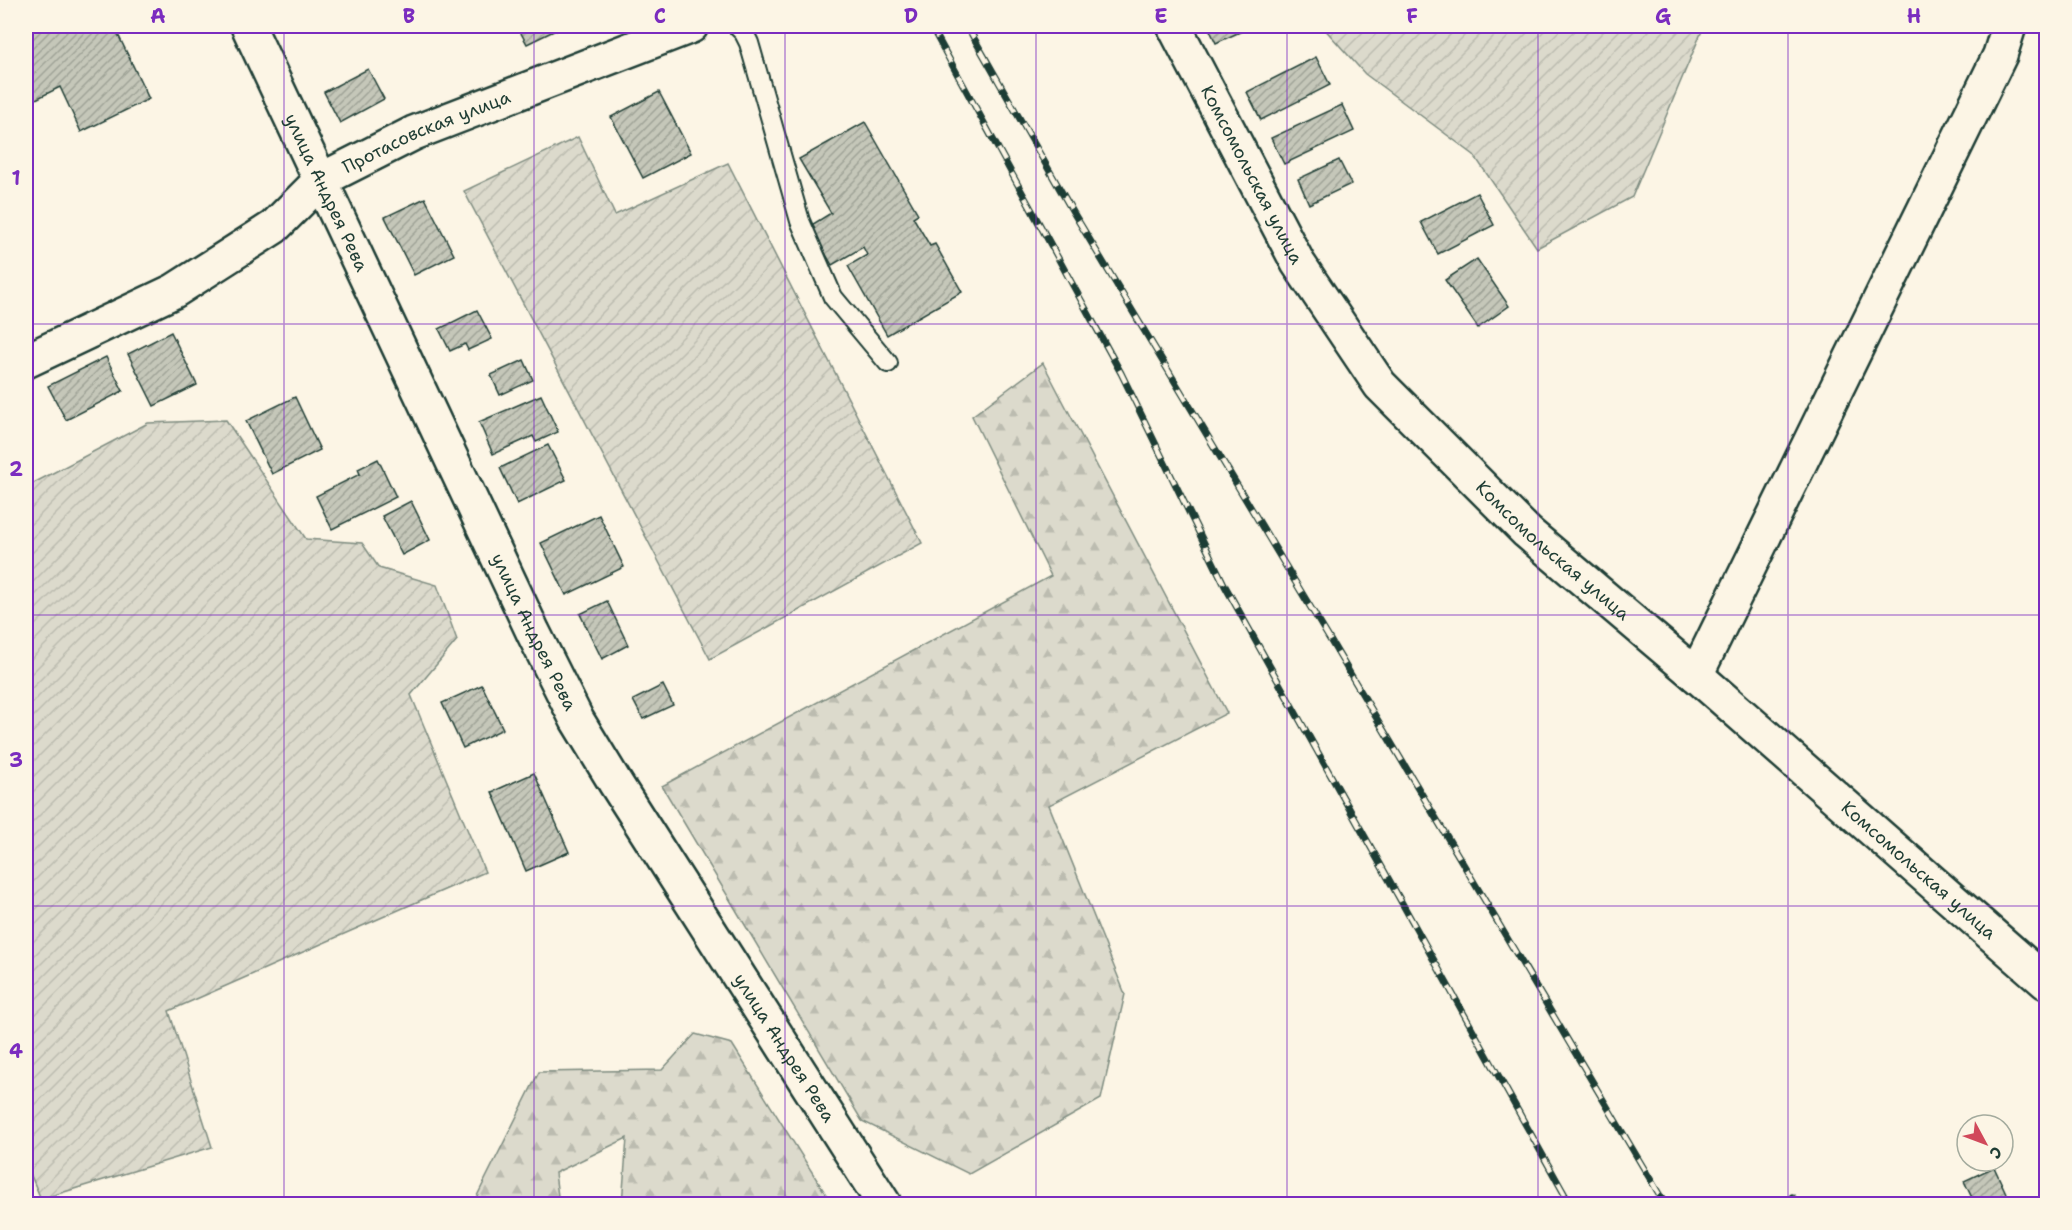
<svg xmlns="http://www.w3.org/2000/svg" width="2072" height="1230" font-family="'Shantell Sans',sans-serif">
	<defs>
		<pattern id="forest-firs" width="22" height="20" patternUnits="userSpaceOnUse" patternTransform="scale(1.5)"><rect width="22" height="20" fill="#dcdacc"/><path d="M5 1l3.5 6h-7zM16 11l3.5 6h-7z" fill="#bcbcb0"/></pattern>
		<pattern id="garden-furrows" width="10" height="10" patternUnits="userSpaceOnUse" patternTransform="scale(1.5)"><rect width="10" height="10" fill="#dcdacc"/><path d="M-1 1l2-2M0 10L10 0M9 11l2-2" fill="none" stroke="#bcbcb0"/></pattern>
		<pattern id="building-hatch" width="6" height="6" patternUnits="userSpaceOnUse" patternTransform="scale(1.5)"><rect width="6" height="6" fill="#c5c7b9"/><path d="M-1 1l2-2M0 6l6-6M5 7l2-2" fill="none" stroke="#9fa397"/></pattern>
	</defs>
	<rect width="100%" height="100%" fill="#fcf5e5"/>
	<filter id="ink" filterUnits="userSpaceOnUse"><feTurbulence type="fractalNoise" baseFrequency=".0167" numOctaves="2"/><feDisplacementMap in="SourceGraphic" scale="12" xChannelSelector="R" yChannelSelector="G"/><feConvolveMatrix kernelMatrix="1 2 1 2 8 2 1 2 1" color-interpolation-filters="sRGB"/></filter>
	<g filter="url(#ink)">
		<g fill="url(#forest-firs)" stroke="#7e8c80" stroke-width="1.5">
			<polygon points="1043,363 1227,713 1049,805 1125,994 1101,1099 969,1174 862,1121 662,786 1051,576 972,416"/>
			<polygon points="695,1034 732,1044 832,1204 622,1204 627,1138 555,1173 559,1204 473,1204 539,1072 662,1070"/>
		</g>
		<g fill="url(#garden-furrows)" stroke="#7e8c80" stroke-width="1.5">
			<polygon points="1322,26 1704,26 1632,197 1537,248 1474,155 1365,74"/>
			<polygon points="578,137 615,215 728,163 922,543 710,659 464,191"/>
			<polygon points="226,420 306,539 362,543 379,568 437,585 457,640 411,695 485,872 169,1011 212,1147 41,1199 26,1164 26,487 148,423"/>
		</g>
		<g fill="url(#building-hatch)" stroke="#1f3d34" stroke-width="1.5">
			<polygon points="33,26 114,26 149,99 81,132 60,87 26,104 26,29"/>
			<polygon points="517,26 564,26 527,44"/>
			<polygon points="1208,26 1253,26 1216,43"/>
			<polygon points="1316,57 1330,85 1261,120 1247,92"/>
			<polygon points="368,69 384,99 340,123 324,92"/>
			<polygon points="659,92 691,153 643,178 611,117"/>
			<polygon points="1342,105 1354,131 1284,164 1271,138"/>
			<polygon points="865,122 918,214 913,217 930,246 935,244 962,292 887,335 848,266 867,255 863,247 832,265 810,226 831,213 799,159"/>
			<polygon points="1339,160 1351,184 1309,204 1298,179"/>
			<polygon points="1477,193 1494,225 1438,254 1421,222"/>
			<polygon points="425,198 454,255 414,275 385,217"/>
			<polygon points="1477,259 1509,306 1478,328 1445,280"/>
			<polygon points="477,310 492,339 468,350 465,344 450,351 439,329"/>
			<polygon points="171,332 197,385 154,406 128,354"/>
			<polygon points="106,357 123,391 66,420 48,386"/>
			<polygon points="524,360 533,380 500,395 491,375"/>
			<polygon points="541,395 558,432 536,442 533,436 493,454 479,422"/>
			<polygon points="295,397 320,450 272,474 246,421"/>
			<polygon points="548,445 566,480 517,504 500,468"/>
			<polygon points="378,459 396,497 332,529 316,496 360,474 358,469"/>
			<polygon points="411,501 430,540 402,555 382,516"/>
			<polygon points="599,515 624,567 566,595 541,543"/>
			<polygon points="607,601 628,645 602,659 580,614"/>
			<polygon points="482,685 503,729 463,748 442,703"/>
			<polygon points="663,685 673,705 643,719 633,700"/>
			<polygon points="534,773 569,852 526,871 492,792"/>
			<polygon points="1994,1167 2011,1204 1975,1204 1964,1181"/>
		</g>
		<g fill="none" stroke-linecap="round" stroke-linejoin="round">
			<g stroke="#1f3d34" stroke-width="22">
				<polyline id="lane" points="737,26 744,33 749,43 800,221 833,297 888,363"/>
			</g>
			<g stroke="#1f3d34" stroke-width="38">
				<g id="street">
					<path id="s1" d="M 248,26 L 533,632 L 577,720 L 616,784 L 884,1204"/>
					<path id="s2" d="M 1174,26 L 1298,263 L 1380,385 L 1527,532 L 1696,675 L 2046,982"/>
					<path id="s3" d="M 26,361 L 174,291 L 274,227 L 321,180 L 414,133 L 691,26"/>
					<polyline points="1696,675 2000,55 2009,26"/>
				</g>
			</g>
			<use href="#lane" stroke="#fcf5e5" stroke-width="18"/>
			<use href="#street" stroke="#fcf5e5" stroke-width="33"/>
			<g stroke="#1f3d34" stroke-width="7">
				<g id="rail">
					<polyline points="931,26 1121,373 1225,586 1570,1204"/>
					<polyline points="967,26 1073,212 1329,638 1665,1204"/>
					<polyline points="1792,1197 1798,1204"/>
				</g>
			</g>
			<use href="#rail" stroke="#fcf5e5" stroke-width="4.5" stroke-dasharray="14" stroke-linecap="butt"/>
		</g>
	</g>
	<path fill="none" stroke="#7b2cbf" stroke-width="1.5" stroke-opacity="0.55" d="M 284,26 L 284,1204M 534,26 L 534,1204M 785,26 L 785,1204M 1036,26 L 1036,1204M 1287,26 L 1287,1204M 1538,26 L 1538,1204M 1788,26 L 1788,1204M 26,324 L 2046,324M 26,615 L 2046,615M 26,906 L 2046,906"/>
	<g text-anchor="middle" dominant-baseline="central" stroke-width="4.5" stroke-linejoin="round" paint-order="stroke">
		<g font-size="18" fill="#1f3d34" stroke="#fcf5e5">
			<text stroke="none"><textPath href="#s3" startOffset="465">Протасовская улица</textPath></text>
			<text stroke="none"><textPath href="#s2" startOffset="168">Комсомольская улица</textPath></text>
			<text stroke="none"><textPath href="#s1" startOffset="184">улица Андрея Рева</textPath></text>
			<text stroke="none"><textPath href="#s2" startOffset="654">Комсомольская улица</textPath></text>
			<text stroke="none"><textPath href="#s1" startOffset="670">улица Андрея Рева</textPath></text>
			<text stroke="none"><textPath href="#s2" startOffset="1140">Комсомольская улица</textPath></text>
			<text stroke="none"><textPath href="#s1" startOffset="1156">улица Андрея Рева</textPath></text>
		</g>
	</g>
	<rect width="2072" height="1230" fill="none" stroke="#fcf5e5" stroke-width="66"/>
	<g transform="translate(1985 1143) rotate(131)"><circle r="28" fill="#fcf5e5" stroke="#a4ab9e" stroke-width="1.5"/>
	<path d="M0-4.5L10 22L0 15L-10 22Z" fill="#d1495b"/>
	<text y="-9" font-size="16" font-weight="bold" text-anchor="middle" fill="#1f3d34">С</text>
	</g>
	<rect x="33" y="33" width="2006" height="1164" fill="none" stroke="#7b2cbf" stroke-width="2"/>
	<g font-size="20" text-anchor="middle" font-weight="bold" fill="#7b2cbf">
		<text x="158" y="23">A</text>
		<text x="409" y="23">B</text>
		<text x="660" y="23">C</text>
		<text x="911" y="23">D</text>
		<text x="1161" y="23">E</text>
		<text x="1412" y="23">F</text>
		<text x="1663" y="23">G</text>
		<text x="1914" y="23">H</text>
		<text x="16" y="185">1</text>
		<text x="16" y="476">2</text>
		<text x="16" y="767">3</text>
		<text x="16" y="1058">4</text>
	</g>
</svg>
